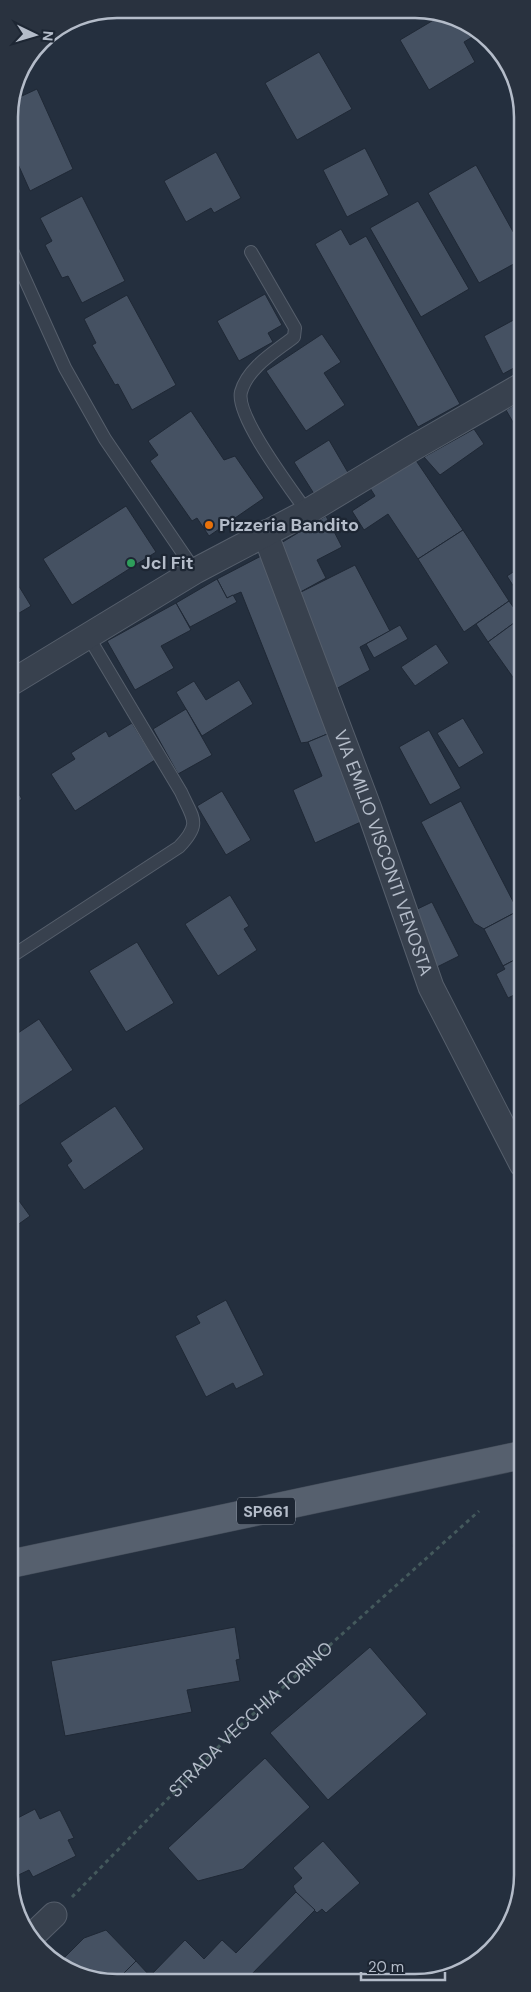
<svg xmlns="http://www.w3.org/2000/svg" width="531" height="1992" font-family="'DM Sans',sans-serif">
	<rect width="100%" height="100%" fill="#242f3e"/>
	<g fill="#455162" stroke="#1f2835">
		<polygon points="442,15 472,32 474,36 464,42 475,62 429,90 400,40"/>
		<polygon points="319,52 352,109 297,140 265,83"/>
		<polygon points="37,89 73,169 30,191 9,144 9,110 11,101"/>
		<polygon points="365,148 389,195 347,217 323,170"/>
		<polygon points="216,152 241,198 214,213 211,208 186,222 164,181"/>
		<polygon points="476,165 521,246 521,260 479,283 428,193"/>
		<polygon points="521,183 521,203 513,188"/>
		<polygon points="82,196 125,281 82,303 68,276 62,278 45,245 52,241 40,218"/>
		<polygon points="418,201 469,289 421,317 370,228"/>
		<polygon points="341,229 350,245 366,236 460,404 418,427 315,244"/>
		<polygon points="265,294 282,325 268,333 273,342 239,361 217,321"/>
		<polygon points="127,295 176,385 132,410 118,384 115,385 92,345 96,343 84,319"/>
		<polygon points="521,316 521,364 503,374 484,336"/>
		<polygon points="322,334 341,362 324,373 345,405 306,431 266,371"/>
		<polygon points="521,401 521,436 506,410"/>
		<polygon points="191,411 224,460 235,456 264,498 209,536 197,518 192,521 150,461 158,455 148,441"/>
		<polygon points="474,429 484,444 440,475 424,457"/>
		<polygon points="329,440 350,476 316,497 294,462"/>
		<polygon points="415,459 463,530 418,559 388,514 364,530 352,511 375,496 370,488"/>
		<polygon points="126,506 156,552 72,605 43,559"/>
		<polygon points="326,516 342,547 317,560 326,578 295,595 276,546"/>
		<polygon points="463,530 509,601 464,632 418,559"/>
		<polygon points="263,555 332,732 308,742 301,743 241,592 227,598 217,579"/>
		<polygon points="355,565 390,631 360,647 370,670 334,690 295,595"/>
		<polygon points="521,567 521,598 507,576"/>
		<polygon points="9,570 31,606 9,619"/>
		<polygon points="217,579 227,598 233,595 237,602 190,627 176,603"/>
		<polygon points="509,601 521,618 488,642 476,624"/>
		<polygon points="176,603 191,630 161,646 174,668 135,690 107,641"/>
		<polygon points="518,620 522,625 522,690 488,642"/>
		<polygon points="400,625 408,639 374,658 366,644"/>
		<polygon points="436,644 449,663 415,686 401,667"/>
		<polygon points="239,680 253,704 202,736 176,692 194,681 206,700"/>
		<polygon points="522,705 522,718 515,709"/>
		<polygon points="186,709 212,755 178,774 153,729"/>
		<polygon points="463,718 484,753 459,768 437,733"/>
		<polygon points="132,723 155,760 75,811 51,774 75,759 71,753 106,731 109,737"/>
		<polygon points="429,730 461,788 430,805 399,747"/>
		<polygon points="332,732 363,821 315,843 293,790 322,776 308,742"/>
		<polygon points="9,779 22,799 9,808"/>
		<polygon points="222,791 251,840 226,855 197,806"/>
		<polygon points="461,801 518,911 484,929 474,923 421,822"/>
		<polygon points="230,895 249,926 244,929 257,950 218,976 185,924"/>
		<polygon points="432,902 459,956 435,968 409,913"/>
		<polygon points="518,911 522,918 522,956 503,966 484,929"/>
		<polygon points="137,942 174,1003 126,1032 89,971"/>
		<polygon points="522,956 522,994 520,992 508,998 496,974 505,969 503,966"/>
		<polygon points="39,1019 73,1070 16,1108 9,1097 9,1039"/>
		<polygon points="115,1106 144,1149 84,1190 67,1165 72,1161 60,1143"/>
		<polygon points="9,1187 30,1216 9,1231"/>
		<polygon points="226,1300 264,1375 236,1389 233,1383 206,1397 175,1336 200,1323 196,1316"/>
		<polygon points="522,1532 522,1553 512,1546"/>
		<polygon points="235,1627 240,1659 236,1660 240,1681 187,1690 192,1712 65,1736 51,1661"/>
		<polygon points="370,1647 427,1714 328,1800 270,1733"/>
		<polygon points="265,1758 310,1807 243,1869 198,1881 168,1848"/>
		<polygon points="35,1809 40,1819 60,1810 74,1838 68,1840 76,1856 33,1877 29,1870 10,1879 10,1822"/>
		<polygon points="323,1841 360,1883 326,1913 322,1909 317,1913 296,1892 293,1886 302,1878 293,1868"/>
		<polygon points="296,1892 315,1910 244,1982 116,1981 136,1961 150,1976 185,1940 204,1959 222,1940 236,1953"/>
		<polygon points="106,1930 136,1961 116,1981 95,1981 60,1962 84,1938"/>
	</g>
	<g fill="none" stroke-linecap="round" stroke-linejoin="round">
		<g stroke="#565f6c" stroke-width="14">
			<g id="service">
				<polyline points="10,246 65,368 105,439 195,571"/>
				<path d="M 251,252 L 295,328 L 294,337 C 275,352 248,367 241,392 C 235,416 292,490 307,512"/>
				<path d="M 9,958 L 179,847 C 202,823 193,819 181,792 L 88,636"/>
			</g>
		</g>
		<g stroke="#565f6c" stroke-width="27">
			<g id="minor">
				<path id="s2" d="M 265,533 L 369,809 L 431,987 L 522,1164"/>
				<polyline points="9,684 195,571 307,512 413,448 521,386"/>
				<polyline points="32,1936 54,1915"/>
			</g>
		</g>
		<g stroke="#414a57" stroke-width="29">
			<polyline id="primary" points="10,1564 522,1455"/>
		</g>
		<path stroke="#44595c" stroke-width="3" stroke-dasharray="4 4" stroke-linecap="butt" id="s1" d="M 72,1897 L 232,1733 L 479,1511"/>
		<use href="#service" stroke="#38414e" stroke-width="12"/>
		<use href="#minor" stroke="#38414e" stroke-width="25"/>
		<use href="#primary" stroke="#56606e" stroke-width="28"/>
	</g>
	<circle fill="#e8710a" stroke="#1d2633" stroke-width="2" cx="209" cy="525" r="5"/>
	<circle fill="#2e9e5b" stroke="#1d2633" stroke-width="2" cx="131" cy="563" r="5"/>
	<g text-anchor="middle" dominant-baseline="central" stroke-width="4.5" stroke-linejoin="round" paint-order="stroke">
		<rect fill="#1d2633" stroke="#878f9c" stroke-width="1" x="237" y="1497.5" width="58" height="27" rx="4"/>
		<g font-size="16" font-weight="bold" fill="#b4bcc9">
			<text x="266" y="1511">SP661</text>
		</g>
		<g font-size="18" font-weight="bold" fill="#b4bcc9" stroke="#1d2633" text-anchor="start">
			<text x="219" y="525">Pizzeria Bandito</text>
			<text x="141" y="563">Jcl Fit</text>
		</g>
		<g font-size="18" fill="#b4bcc9" stroke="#1d2633">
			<text stroke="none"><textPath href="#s2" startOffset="341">VIA EMILIO VISCONTI VENOSTA</textPath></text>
			<text stroke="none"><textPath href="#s1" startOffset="252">STRADA VECCHIA TORINO</textPath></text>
		</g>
	</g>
	<path d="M0 0H531V1992H0ZM117 18H415A99 99 0 0 1 514 117V1875A99 99 0 0 1 415 1974H117A99 99 0 0 1 18 1875V117A99 99 0 0 1 117 18Z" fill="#29323f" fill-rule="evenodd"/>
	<path fill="none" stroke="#b4bcc9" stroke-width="2.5" d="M117 18H415A99 99 0 0 1 514 117V1875A99 99 0 0 1 415 1974H117A99 99 0 0 1 18 1875V117A99 99 0 0 1 117 18Z"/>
	<g transform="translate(35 35) rotate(95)" stroke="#1d2633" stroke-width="4" paint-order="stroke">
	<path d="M0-4L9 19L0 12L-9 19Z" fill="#b4bcc9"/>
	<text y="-8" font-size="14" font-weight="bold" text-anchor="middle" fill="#b4bcc9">N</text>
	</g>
	<path d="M361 1972v8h84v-8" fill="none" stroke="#b4bcc9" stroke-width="2.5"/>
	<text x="368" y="1972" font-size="15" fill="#b4bcc9" stroke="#1d2633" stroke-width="4" paint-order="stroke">20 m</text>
</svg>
